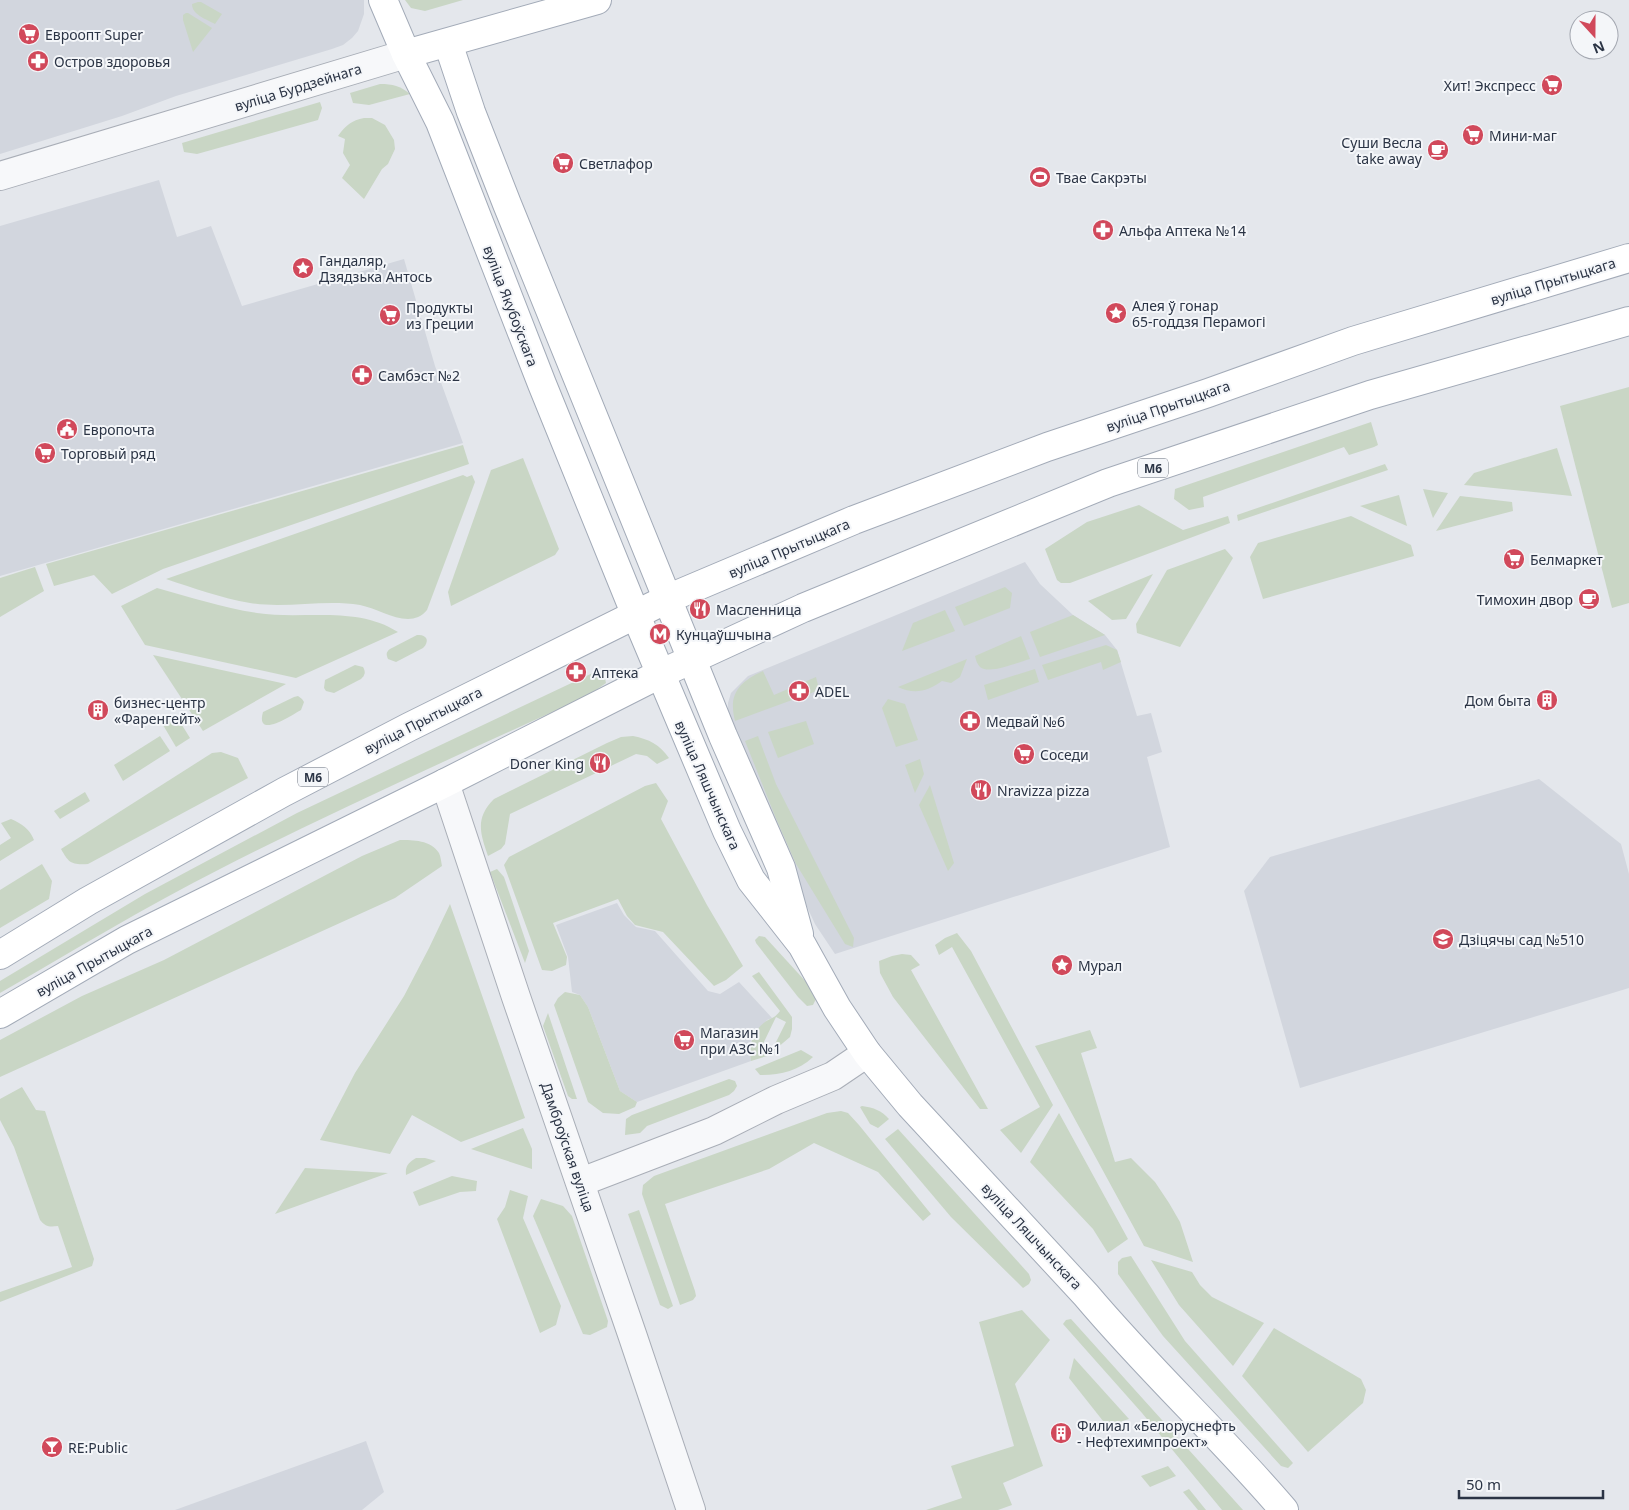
<svg xmlns="http://www.w3.org/2000/svg" width="1629" height="1510" font-family="'Noto Sans',sans-serif">
	<rect width="100%" height="100%" fill="#e4e7ec"/>
	<g fill="#d2d6de">
		<polygon points="0,0 364,0 364,14 358,31 352,38 343,45 332,49 176,96 122,116 0,154"/>
		<polygon points="159,180 177,237 211,226 242,306 404,259 435,366 463,443 0,576 0,226"/>
		<polygon points="1025,562 1040,584 1073,615 1105,635 1117,650 1137,716 1151,713 1162,752 1147,757 1170,847 835,954 815,924 769,825 728,715 728,703 731,693 748,676"/>
		<polygon points="1539,779 1621,844 1629,874 1629,988 1300,1088 1244,891 1270,857"/>
		<polygon points="617,903 624,915 636,927 655,931 708,991 720,994 739,982 772,1018 767,1020 751,1040 749,1047 751,1061 637,1102 620,1091 588,1007 580,995 572,992 568,957 556,925"/>
		<polygon points="366,1441 384,1492 362,1510 175,1510"/>
	</g>
	<g fill="#c9d6c5">
		<polygon points="405,0 463,0 425,11 411,8"/>
		<path d="M 198,2 L 201,2 L 222,14 L 215,24 C 206,19 192,15 192,4 Z"/>
		<polygon points="186,13 188,13 212,28 193,52 183,20 183,15"/>
		<path d="M 380,84 C 393,84 400,86 410,94 L 369,105 L 353,103 L 350,93 Z"/>
		<polygon points="320,102 322,108 318,120 197,154 184,152 182,143"/>
		<path d="M 364,118 L 372,118 L 385,125 L 394,140 L 395,149 L 388,164 L 382,169 L 364,199 L 342,178 L 350,165 L 343,153 L 345,139 L 338,136 C 345,126 352,120 364,118 Z"/>
		<polygon points="1629,387 1629,603 1612,608 1560,406"/>
		<polygon points="1371,422 1378,445 1374,447 1349,455 1344,447 1203,497 1204,507 1189,510 1174,499 1175,489"/>
		<polygon points="463,445 469,464 163,569 112,594 94,575 54,586 46,564"/>
		<polygon points="1557,448 1572,496 1464,485 1474,473"/>
		<polygon points="523,458 559,549 555,555 451,606 448,592 491,470"/>
		<polygon points="1385,464 1388,470 1238,521 1237,515"/>
		<path d="M 463,475 L 467,477 L 472,475 L 475,482 L 427,610 C 410,631 381,609 360,605 C 324,599 286,609 250,603 C 221,598 193,588 166,579 Z"/>
		<polygon points="1423,489 1448,493 1433,518"/>
		<polygon points="1399,495 1407,526 1360,506"/>
		<polygon points="1460,496 1512,502 1513,511 1436,531"/>
		<polygon points="1139,505 1183,530 1228,516 1230,523 1070,583 1061,583 1057,580 1045,549 1087,522"/>
		<polygon points="1351,516 1411,545 1414,556 1263,599 1250,557 1258,543"/>
		<polygon points="1225,549 1233,558 1180,647 1137,633 1136,624 1167,570"/>
		<polygon points="35,567 44,591 0,617 0,578"/>
		<polygon points="1153,574 1126,619 1112,620 1088,601"/>
		<polygon points="1005,587 1012,593 1010,608 964,626 955,607"/>
		<path d="M 157,588 C 190,597 223,608 257,613 C 303,620 356,605 398,632 L 296,678 L 145,645 L 121,606 Z"/>
		<polygon points="945,610 955,631 902,651 913,623"/>
		<polygon points="1073,615 1105,635 1040,657 1030,632"/>
		<path d="M 417,635 C 427,634 430,641 423,648 L 396,662 L 388,659 C 386,654 386,652 390,649 Z"/>
		<path d="M 1021,636 L 1030,659 C 1018,662 990,675 980,667 C 977,664 976,660 975,656 Z"/>
		<polygon points="1106,645 1117,650 1121,662 1103,670 1101,662 1048,680 1042,665"/>
		<polygon points="153,655 286,684 203,731"/>
		<path d="M 967,659 L 960,677 L 951,683 L 942,681 C 928,691 915,695 898,687 Z"/>
		<path d="M 355,665 L 363,667 C 366,672 365,675 361,679 L 334,693 L 326,691 L 324,688 L 325,680 Z"/>
		<polygon points="1035,669 1039,682 988,700 984,685"/>
		<path d="M 599,670 L 604,674 L 606,683 L 589,695 C 466,752 341,807 220,869 C 145,907 73,951 0,993 L 0,981 L 145,894 L 297,813 Z"/>
		<path d="M 763,671 L 774,695 L 816,677 L 818,685 L 814,692 L 735,721 C 728,694 739,682 763,671 Z"/>
		<path d="M 298,696 L 302,699 L 304,702 L 301,710 C 292,715 255,740 263,712 L 294,697 Z"/>
		<polygon points="888,699 905,704 918,740 896,747 882,708"/>
		<polygon points="177,717 190,738 176,747 163,725"/>
		<polygon points="806,721 814,744 778,758 768,732"/>
		<polygon points="160,736 170,751 123,781 114,765"/>
		<path d="M 633,736 C 649,739 660,745 669,758 L 657,764 L 647,756 L 636,754 L 510,814 L 505,844 L 501,849 L 488,856 C 480,833 475,818 494,799 L 607,743 L 621,737 Z"/>
		<polygon points="758,736 776,784 854,938 853,947 845,944 796,864 777,821 745,741"/>
		<path d="M 221,752 L 238,758 L 248,778 L 88,864 C 71,865 69,863 61,849 L 212,753 Z"/>
		<polygon points="920,759 924,774 915,793 905,765"/>
		<polygon points="656,783 668,801 661,819 707,905 743,966 726,980 714,986 663,932 635,925 627,916 618,899 553,923 567,957 566,965 552,971 542,970 504,865 509,857 645,786"/>
		<polygon points="930,785 954,863 948,871 919,805"/>
		<polygon points="85,792 90,801 60,819 54,811"/>
		<path d="M 11,819 C 22,824 29,828 34,840 L 0,861 L 0,845 L 11,838 L 1,823 Z"/>
		<path d="M 400,840 C 413,840 431,840 439,853 C 441,857 441,862 442,866 L 395,898 L 0,1077 L 0,1040 L 82,996 L 164,960 L 362,856 Z"/>
		<polygon points="42,864 52,881 49,899 0,928 0,890"/>
		<polygon points="497,869 504,877 529,951 525,963 490,872"/>
		<polygon points="450,904 525,1118 461,1142 412,1115 390,1154 320,1140 355,1073 404,996 429,948"/>
		<polygon points="957,933 971,951 1053,1105 1021,1153 1000,1130 1040,1107 952,947 939,955 935,945 945,938"/>
		<polygon points="759,936 765,937 808,984 816,999 813,1005 807,1006 798,997 756,943 755,940"/>
		<polygon points="902,954 911,955 920,965 911,970 988,1109 980,1109 893,997 880,973 879,961 892,956"/>
		<path d="M 759,972 L 792,1017 L 792,1029 L 790,1037 L 770,1054 L 786,1022 L 776,1017 L 760,1050 L 767,1056 L 751,1061 C 748,1046 752,1032 765,1022 C 772,1017 774,1019 780,1011 L 752,976 Z"/>
		<polygon points="565,992 580,995 588,1007 620,1091 637,1102 635,1107 619,1114 603,1113 588,1102 554,1005 558,998"/>
		<polygon points="548,1013 577,1099 572,1099 568,1096 543,1026"/>
		<polygon points="1090,1030 1097,1048 1081,1053 1115,1162 1131,1158 1155,1182 1169,1203 1180,1222 1193,1262 1144,1246 1035,1046"/>
		<path d="M 801,1050 L 813,1057 C 798,1071 781,1075 760,1075 L 755,1069 Z"/>
		<polygon points="729,1079 735,1081 737,1086 734,1091 729,1095 647,1126 640,1133 625,1135 626,1119 632,1115"/>
		<path d="M 22,1087 L 36,1110 L 45,1111 L 94,1259 L 92,1266 L 0,1302 L 0,1292 L 72,1267 L 58,1226 C 49,1227 46,1227 40,1220 L 14,1147 L 0,1120 L 0,1099 Z"/>
		<path d="M 862,1106 C 874,1108 881,1110 889,1119 L 878,1128 L 870,1124 L 860,1107 Z"/>
		<polygon points="841,1111 848,1113 859,1125 931,1214 923,1221 878,1172 814,1143 769,1169 665,1204 695,1291 696,1296 693,1300 680,1305 642,1194 643,1185 654,1176 827,1113"/>
		<polygon points="1059,1113 1128,1239 1108,1253 1093,1229 1030,1162"/>
		<polygon points="523,1128 532,1149 532,1169 471,1149"/>
		<polygon points="898,1129 1029,1274 1031,1280 1029,1284 1023,1288 951,1217 885,1139"/>
		<path d="M 416,1158 L 425,1158 L 436,1161 L 406,1175 C 405,1166 408,1163 416,1158 Z"/>
		<polygon points="305,1168 388,1173 275,1214"/>
		<polygon points="452,1176 477,1181 476,1191 460,1192 419,1206 413,1192"/>
		<polygon points="510,1190 528,1196 523,1218 561,1306 556,1325 540,1333 497,1219 505,1207"/>
		<polygon points="541,1199 563,1206 572,1216 608,1321 607,1327 590,1335 583,1334 533,1216"/>
		<polygon points="639,1210 673,1306 668,1309 660,1305 628,1214"/>
		<polygon points="1131,1256 1185,1341 1293,1463 1288,1468 1281,1466 1163,1336 1118,1274 1118,1262 1122,1258"/>
		<polygon points="1151,1260 1192,1272 1200,1285 1212,1297 1264,1323 1233,1366 1179,1305"/>
		<polygon points="1022,1310 1050,1340 1015,1384 1043,1466 1003,1483 1012,1505 998,1510 926,1510 962,1498 951,1466 1014,1446 979,1322"/>
		<polygon points="1071,1319 1243,1510 1222,1510 1142,1413 1063,1324 1066,1320"/>
		<polygon points="1274,1328 1361,1379 1366,1390 1363,1403 1308,1452 1242,1376"/>
		<polygon points="1074,1358 1129,1419 1107,1426 1069,1378"/>
		<polygon points="1168,1466 1176,1476 1150,1487 1141,1476"/>
		<polygon points="1189,1489 1206,1510 1198,1510 1183,1492"/>
	</g>
	<g fill="none" stroke-linecap="round" stroke-linejoin="round">
		<g stroke="#a9aeb7" stroke-width="30">
			<g id="minor">
				<polyline points="0,176 406,54"/>
				<polyline points="445,783 516,997 633,1337 691,1510"/>
				<polyline points="581,1182 714,1131 776,1100 833,1076 867,1053"/>
			</g>
		</g>
		<g stroke="#a3abb8" stroke-width="30">
			<g id="major">
				<path d="M 383,0 L 406,54 L 440,122 L 542,384 L 635,613 L 727,831 L 751,880 L 802,945 L 837,1008 L 867,1053 L 910,1105 L 1086,1295 C 1149,1370 1221,1436 1284,1510"/>
				<polyline points="448,43 471,112 507,204 723,736 781,868 799,934"/>
				<polyline points="406,54 597,0"/>
				<polyline points="0,955 88,901 284,792 409,727 667,599 854,520 1047,447 1208,393 1353,341 1629,258"/>
				<polyline points="0,1014 127,940 445,783 660,674 803,608 1108,483 1370,395 1629,321"/>
			</g>
		</g>
		<use href="#minor" stroke="#f7f8fa" stroke-width="28"/>
		<use href="#major" stroke="#fff" stroke-width="28"/>
	</g>
	<defs>
		<g id="supermarket-disc" transform="scale(1.125)"><circle r="9.5" fill="#d1495b" stroke="#f4f6f9"/><path d="M-6-5.5h2.5l.6 2H6L4.5 2H-2.5L-4.4-4H-6ZM-1.5 3.2a1.3 1.3 0 1 0 .1 0ZM3 3.2a1.3 1.3 0 1 0 .1 0Z" fill="#fff"/></g>
		<g id="pharmacy-disc" transform="scale(1.125)"><circle r="9.5" fill="#d1495b" stroke="#f4f6f9"/><path d="M-2-6h4v4h4v4h-4v4h-4v-4h-4v-4h4Z" fill="#fff"/></g>
		<g id="cafe-disc" transform="scale(1.125)"><circle r="9.5" fill="#d1495b" stroke="#f4f6f9"/><path d="M-5.5-4.5H6V0H3Q3 3.5 0 3.5H-2.5Q-5.5 3.5-5.5 0ZM3-3.2v2h1.7v-2ZM-6 4.5H4V6H-6Z" fill="#fff"/></g>
		<g id="stadium-disc" transform="scale(1.125)"><circle r="9.5" fill="#d1495b" stroke="#f4f6f9"/><path d="M0-5a6.5 5 0 1 0 0 10a6.5 5 0 1 0 0-10ZM-3.5-1.8h7v3.6h-7Z" fill="#fff"/></g>
		<g id="sight-disc" transform="scale(1.125)"><circle r="9.5" fill="#d1495b" stroke="#f4f6f9"/><path d="M0-6L1.8-2.2L6-1.7L2.9 1.2L3.7 5.4L0 3.3L-3.7 5.4L-2.9 1.2L-6-1.7L-1.8-2.2Z" fill="#fff"/></g>
		<g id="civic-disc" transform="scale(1.125)"><circle r="9.5" fill="#d1495b" stroke="#f4f6f9"/><path d="M-.6-6.5H3V-4.5H.6V-3L4-1V1h2V6H-6V1h2V-1L-.6-3ZM-1.2 2.5V6h2.4V2.5Z" fill="#fff"/></g>
		<g id="restaurant-disc" transform="scale(1.125)"><circle r="9.5" fill="#d1495b" stroke="#f4f6f9"/><path d="M-5-6h1v4h1v-4h1v4h1v-4h1v5L-1.5 .5V6h-2V.5L-5-1ZM5-6V6H3V1.5H1.5Q1.5-4 5-6Z" fill="#fff"/></g>
		<g id="metro-disc" transform="scale(1.125)"><circle r="9.5" fill="#d1495b" stroke="#f4f6f9"/><path d="M-5.5 5V-5H-3L0 0L3-5H5.5V5H3V-.5L0 4L-3-.5V5Z" fill="#fff"/></g>
		<g id="building-disc" transform="scale(1.125)"><circle r="9.5" fill="#d1495b" stroke="#f4f6f9"/><path d="M-4-6H4V6H1V3H-1V6H-4ZM-2.5-4.3h1.7v1.8h-1.7ZM.8-4.3h1.7v1.8H.8ZM-2.5-1h1.7V.8h-1.7ZM.8-1h1.7V.8H.8Z" fill="#fff"/></g>
		<g id="school-disc" transform="scale(1.125)"><circle r="9.5" fill="#d1495b" stroke="#f4f6f9"/><path d="M0-5L7-2L0 1L-7-2ZM-4 1L0 2.5L4 1V4Q0 6-4 4Z" fill="#fff"/></g>
		<g id="bar-disc" transform="scale(1.125)"><circle r="9.5" fill="#d1495b" stroke="#f4f6f9"/><path d="M-6-5H6L.8 .8V4.5H3.5V6h-7V4.5H-.8V.8Z" fill="#fff"/></g>
	</defs>
	<g fill-rule="evenodd">
		<use href="#supermarket-disc" x="29" y="34"/>
		<use href="#pharmacy-disc" x="38" y="61"/>
		<use href="#supermarket-disc" x="1552" y="85"/>
		<use href="#supermarket-disc" x="1473" y="135"/>
		<use href="#cafe-disc" x="1438" y="150"/>
		<use href="#supermarket-disc" x="563" y="163"/>
		<use href="#stadium-disc" x="1040" y="177"/>
		<use href="#pharmacy-disc" x="1103" y="230"/>
		<use href="#sight-disc" x="303" y="268"/>
		<use href="#sight-disc" x="1116" y="313"/>
		<use href="#supermarket-disc" x="390" y="315"/>
		<use href="#pharmacy-disc" x="362" y="375"/>
		<use href="#civic-disc" x="67" y="429"/>
		<use href="#supermarket-disc" x="45" y="453"/>
		<use href="#supermarket-disc" x="1514" y="559"/>
		<use href="#cafe-disc" x="1589" y="599"/>
		<use href="#restaurant-disc" x="700" y="609"/>
		<use href="#metro-disc" x="660" y="634"/>
		<use href="#pharmacy-disc" x="576" y="672"/>
		<use href="#pharmacy-disc" x="799" y="691"/>
		<use href="#building-disc" x="1547" y="700"/>
		<use href="#building-disc" x="98" y="710"/>
		<use href="#pharmacy-disc" x="970" y="721"/>
		<use href="#supermarket-disc" x="1024" y="754"/>
		<use href="#restaurant-disc" x="600" y="763"/>
		<use href="#restaurant-disc" x="981" y="790"/>
		<use href="#school-disc" x="1443" y="939"/>
		<use href="#sight-disc" x="1062" y="965"/>
		<use href="#supermarket-disc" x="684" y="1040"/>
		<use href="#building-disc" x="1061" y="1433"/>
		<use href="#bar-disc" x="52" y="1447"/>
	</g>
	<g text-anchor="middle" dominant-baseline="central" stroke-width="4" stroke-linejoin="round" paint-order="stroke">
		<g fill="#f4f6f9" stroke="#676e7b" stroke-width="1">
			<rect x="1138" y="458.5" width="30" height="19" rx="4"/>
			<rect x="298" y="767.5" width="30" height="19" rx="4"/>
		</g>
		<g font-size="12" font-weight="bold" fill="#2b3445">
			<text x="1153" y="468">М6</text>
			<text x="313" y="777">М6</text>
		</g>
		<g font-size="14" fill="#2b3445" stroke="#f4f6f9" text-anchor="start">
			<text x="45" y="34">Евроопт Super</text>
			<text x="54" y="61">Остров здоровья</text>
			<text x="1536" y="85" text-anchor="end">Хит! Экспресс</text>
			<text x="1489" y="135">Мини-маг</text>
			<text x="1422" y="142" text-anchor="end">Суши Весла<tspan x="1422" dy="16">take away</tspan></text>
			<text x="579" y="163">Светлафор</text>
			<text x="1056" y="177">Твае Сакрэты</text>
			<text x="1119" y="230">Альфа Аптека №14</text>
			<text x="319" y="260">Гандаляр,<tspan x="319" dy="16">Дзядзька Антось</tspan></text>
			<text x="1132" y="305">Алея ў гонар<tspan x="1132" dy="16">65-годдзя Перамогі</tspan></text>
			<text x="406" y="307">Продукты<tspan x="406" dy="16">из Греции</tspan></text>
			<text x="378" y="375">Самбэст №2</text>
			<text x="83" y="429">Европочта</text>
			<text x="61" y="453">Торговый ряд</text>
			<text x="1530" y="559">Белмаркет</text>
			<text x="1573" y="599" text-anchor="end">Тимохин двор</text>
			<text x="716" y="609">Масленница</text>
			<text x="676" y="634">Кунцаўшчына</text>
			<text x="592" y="672">Аптека</text>
			<text x="815" y="691">ADEL</text>
			<text x="1531" y="700" text-anchor="end">Дом быта</text>
			<text x="114" y="702">бизнес-центр<tspan x="114" dy="16">«Фаренгейт»</tspan></text>
			<text x="986" y="721">Медвай №6</text>
			<text x="1040" y="754">Соседи</text>
			<text x="584" y="763" text-anchor="end">Doner King</text>
			<text x="997" y="790">Nravizza pizza</text>
			<text x="1459" y="939">Дзіцячы сад №510</text>
			<text x="1078" y="965">Мурал</text>
			<text x="700" y="1032">Магазин<tspan x="700" dy="16">при АЗС №1</tspan></text>
			<text x="1077" y="1425">Филиал «Белоруснефть<tspan x="1077" dy="16">- Нефтехимпроект»</tspan></text>
			<text x="68" y="1447">RE:Public</text>
		</g>
		<g font-size="14" fill="#2b3445" stroke="#f4f6f9">
			<text transform="translate(298 87) rotate(-17)">вуліца Бурдзейнага</text>
			<text transform="translate(1553 281) rotate(-17)">вуліца Прытыцкага</text>
			<text transform="translate(511 306) rotate(69)">вуліца Якубоўскага</text>
			<text transform="translate(1168 406) rotate(-19)">вуліца Прытыцкага</text>
			<text transform="translate(789 548) rotate(-23)">вуліца Прытыцкага</text>
			<text transform="translate(423 720) rotate(-27)">вуліца Прытыцкага</text>
			<text transform="translate(708 785) rotate(66)">вуліца Ляшчынскага</text>
			<text transform="translate(94 961) rotate(-29)">вуліца Прытыцкага</text>
			<text transform="translate(568 1147) rotate(71)">Дамброўская вуліца</text>
			<text transform="translate(1032 1236) rotate(47)">вуліца Ляшчынскага</text>
		</g>
	</g>
	<g transform="translate(1594 35) rotate(159)"><circle r="24" fill="#f4f6f9" stroke="#a4a8b1"/>
	<path d="M0-4L9 19L0 12L-9 19Z" fill="#d1495b"/>
	<text y="-8" font-size="14" font-weight="bold" text-anchor="middle" fill="#2b3445">N</text>
	</g>
	<path d="M1459 1490v8h144v-8" fill="none" stroke="#2b3445" stroke-width="2.5"/>
	<text x="1466" y="1490" font-size="15" fill="#2b3445" stroke="#f4f6f9" stroke-width="4" paint-order="stroke">50 m</text>
</svg>
